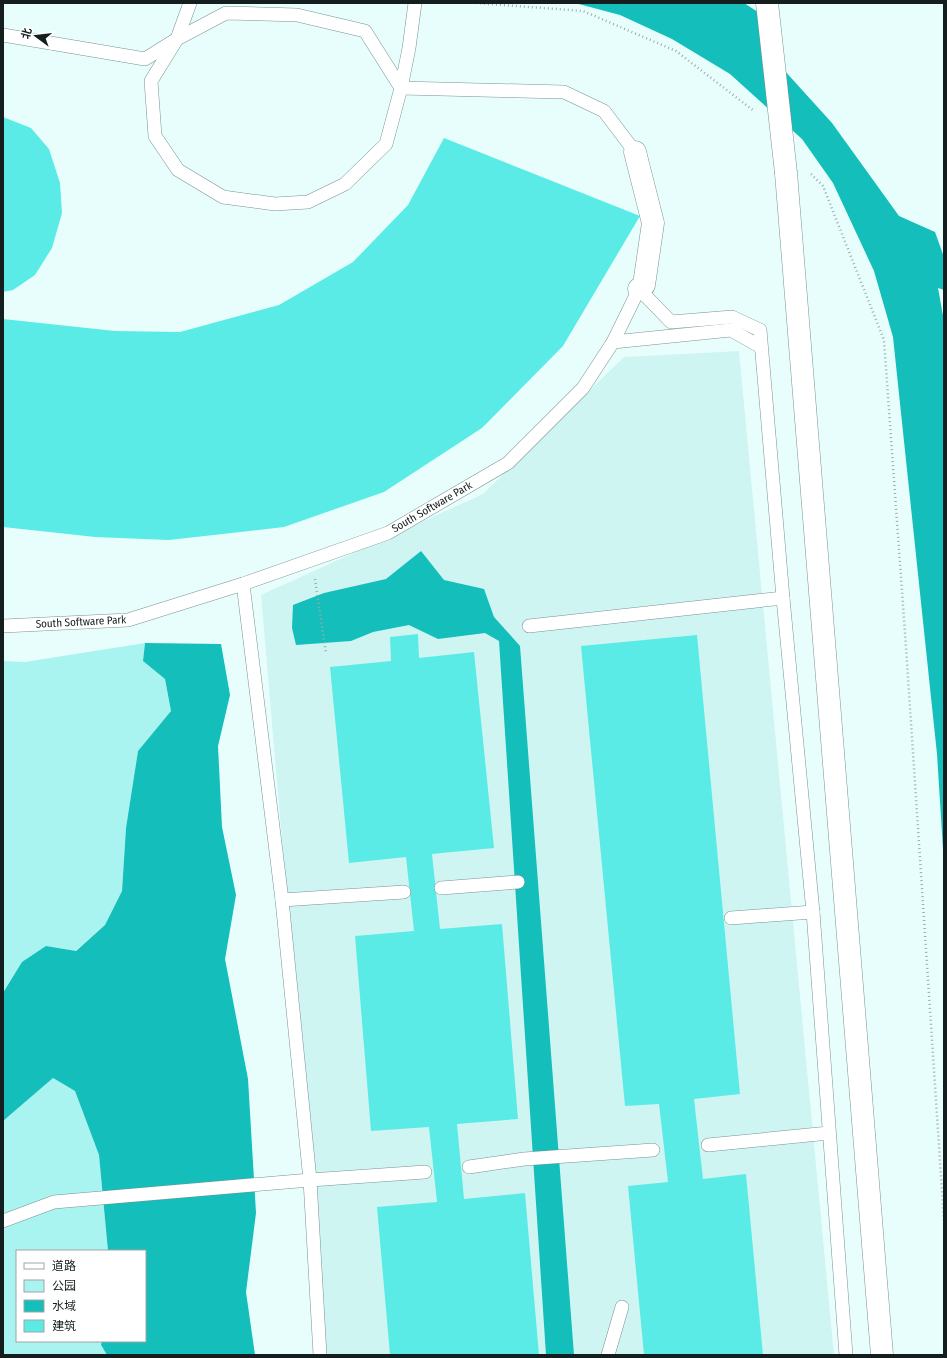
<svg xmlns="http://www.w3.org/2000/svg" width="947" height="1358" font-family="'Fira Sans Condensed','Noto Sans SC',sans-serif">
	<rect width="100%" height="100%" fill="#e8fefd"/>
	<polygon fill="#cff5f3" points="739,351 834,1355 326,1355 261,595 483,494 624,357"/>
	<g fill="#a9f3f0">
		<polygon points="145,643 143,661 165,679 171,711 138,751 126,828 122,891 105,925 75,951 46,946 3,993 3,661 25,662"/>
		<polygon points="53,1078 75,1091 99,1155 108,1251 17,1251 17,1341 102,1341 101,1346 107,1355 3,1355 3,1121"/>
	</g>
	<g fill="#13bebb">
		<polygon points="575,3 744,3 761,14 774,59 832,123 899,216 935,232 944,257 944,290 938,288 944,321 944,865 937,754 893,337 874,271 833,183 802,139 730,74 672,39 620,15"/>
		<polygon points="421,551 444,580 484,589 494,617 520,646 574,1355 546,1355 499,641 485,633 438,639 409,625 373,632 351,641 296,645 292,628 293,605 324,593 386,579"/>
		<polygon points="145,643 221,644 230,695 218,746 222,827 236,895 225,959 248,1079 256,1213 246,1292 255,1355 107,1355 101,1345 102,1341 145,1341 145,1251 108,1251 99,1155 75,1091 53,1078 3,1121 3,993 22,962 46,946 76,951 105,925 122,891 126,828 138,751 171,711 165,679 143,661"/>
	</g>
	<g fill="#5bebe7">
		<polygon points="3,117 31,128 49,149 60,183 62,213 52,248 35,275 13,290 3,292"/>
		<polygon points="444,138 640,216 563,346 482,428 384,492 284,527 169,540 95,537 3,527 3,319 115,331 180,332 279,305 353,262 408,205"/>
		<polygon points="418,634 419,658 474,652 494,848 432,854 440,929 502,924 518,1119 457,1124 464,1199 525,1193 539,1355 390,1355 377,1207 437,1202 429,1127 371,1131 355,936 414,931 406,857 349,863 330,667 391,661 390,637"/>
		<polygon points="697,635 740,1094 694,1099 703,1179 746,1174 763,1355 644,1355 628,1186 668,1182 659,1104 625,1106 581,646"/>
	</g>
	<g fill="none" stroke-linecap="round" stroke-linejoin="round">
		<g stroke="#799391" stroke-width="14">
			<g id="lane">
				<polyline points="415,3 409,48 401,88 564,92 604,111 635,152"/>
				<polygon points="226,13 297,15 365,31 401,88 386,144 345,184 308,202 275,204 223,197 178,170 155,136 151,81 177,39"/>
				<polyline points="3,35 145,59 177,39 190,3"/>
				<polyline points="613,342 731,330 761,347"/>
				<polyline points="243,584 282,900 310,1180 320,1355"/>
				<polyline points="3,626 128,620 243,584 388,533 508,463 583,388 613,342 639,289 671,322 732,317 760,330 783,598 813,912 846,1355"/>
				<polyline points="529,626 783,598"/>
				<polyline points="441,888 518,882"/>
				<polyline points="282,900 404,892"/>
				<polyline points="731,918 813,912"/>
				<polyline points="708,1145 829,1133"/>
				<polyline points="469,1167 524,1159 653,1150"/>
				<polyline points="3,1221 54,1202 310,1180 425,1172"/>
				<polyline points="608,1355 622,1307"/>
			</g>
		</g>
		<g stroke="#799391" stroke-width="23">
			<g id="street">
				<polyline points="635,152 653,223 644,285 639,289"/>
				<polyline points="786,173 882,1355"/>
			</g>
		</g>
		<g stroke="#9bacac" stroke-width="2.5" stroke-dasharray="1 3" stroke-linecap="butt">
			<polyline points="476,3 583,11 676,51 754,111"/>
			<polyline points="811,174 823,186 884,340 906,647 944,1221"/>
			<polyline points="315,579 326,653"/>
		</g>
		<use href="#lane" stroke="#fff" stroke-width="13"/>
		<use href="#street" stroke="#fff" stroke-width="22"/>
		<g stroke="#799391" stroke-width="23" stroke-linecap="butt">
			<polyline id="street-bridge" points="767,3 786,173"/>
		</g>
		<use href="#street-bridge" stroke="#fff" stroke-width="22"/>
	</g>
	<g text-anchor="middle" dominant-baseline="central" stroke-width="3" stroke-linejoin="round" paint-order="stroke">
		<g font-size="11" fill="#141e1e" stroke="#fff">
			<text transform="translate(432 507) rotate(-30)">South Software Park</text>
			<text transform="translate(81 622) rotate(-3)">South Software Park</text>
		</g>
	</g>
	<rect width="947" height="1358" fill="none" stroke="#141e1e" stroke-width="8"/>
	<rect x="16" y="1250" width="130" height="92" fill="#ffffff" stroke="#a1a5a5"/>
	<rect x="24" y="1263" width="20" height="6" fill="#ffffff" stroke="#a1a5a5"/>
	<text x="52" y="1270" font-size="12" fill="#141e1e">道路</text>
	<rect x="24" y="1280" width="20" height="12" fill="#a9f3f0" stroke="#a1a5a5"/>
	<text x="52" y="1290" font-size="12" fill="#141e1e">公园</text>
	<rect x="24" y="1300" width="20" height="12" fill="#13bebb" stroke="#a1a5a5"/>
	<text x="52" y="1310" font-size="12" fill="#141e1e">水域</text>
	<rect x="24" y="1320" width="20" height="12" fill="#5bebe7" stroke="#a1a5a5"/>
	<text x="52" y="1330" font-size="12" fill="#141e1e">建筑</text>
	<g transform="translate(36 36) rotate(285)" stroke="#ffffff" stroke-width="3" paint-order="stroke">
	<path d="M0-3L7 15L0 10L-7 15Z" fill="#141e1e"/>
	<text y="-6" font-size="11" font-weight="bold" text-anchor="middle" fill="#141e1e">北</text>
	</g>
</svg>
